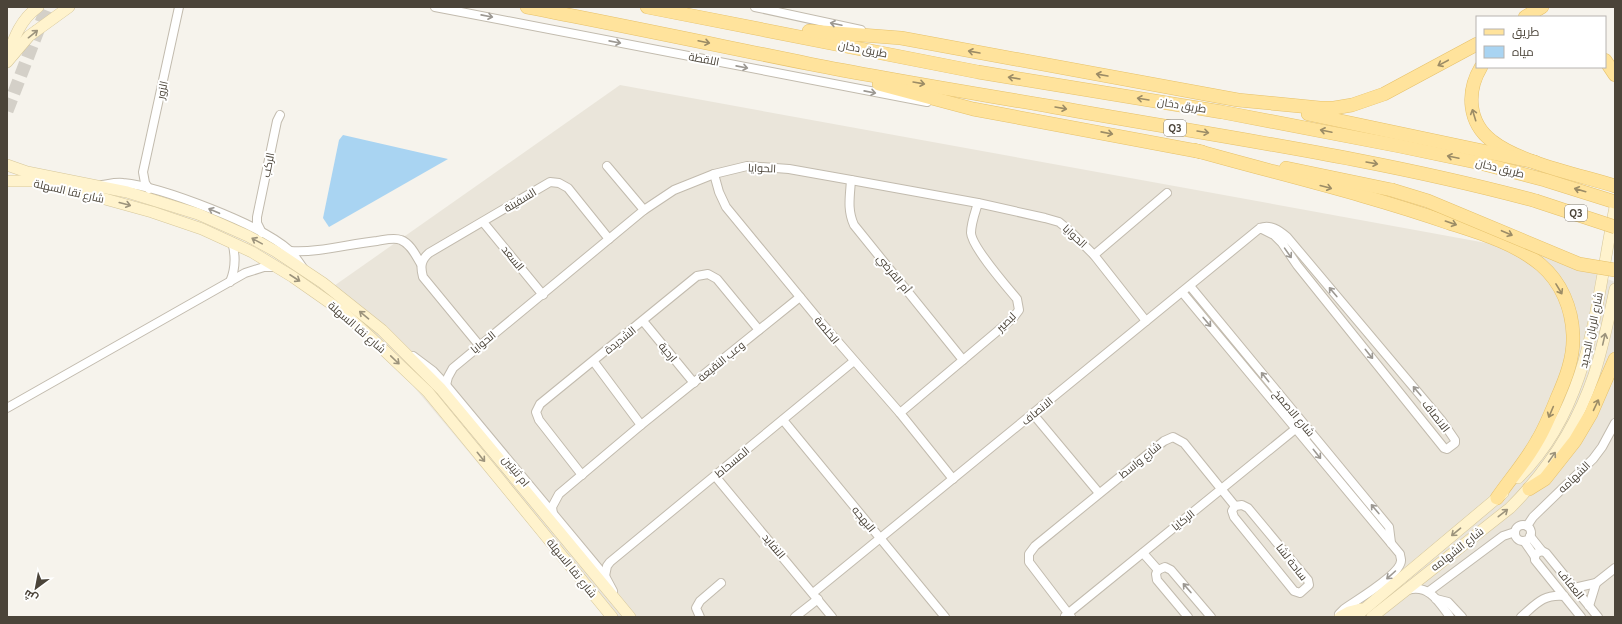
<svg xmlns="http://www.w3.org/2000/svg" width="1622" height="624" font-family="Ubuntu,Cairo,sans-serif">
	<rect width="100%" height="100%" fill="#f6f3ec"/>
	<polygon fill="#eae5da" points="620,85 1547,254 1615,282 1615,617 607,617 331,288"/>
	<polygon fill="#a9d4f2" points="343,135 448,159 329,227 323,218 339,140"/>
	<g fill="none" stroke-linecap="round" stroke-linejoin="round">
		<polyline stroke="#d4d0c8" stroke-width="13" stroke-dasharray="13 6" stroke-linecap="butt" points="7,111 47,7"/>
		<g stroke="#c2bbae" stroke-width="10">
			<g id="street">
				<polyline points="435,7 927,102"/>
				<polyline points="755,7 861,30"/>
				<polyline points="607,166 644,210"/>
				<polyline points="714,174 719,192 726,207 819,320 900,413 953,479"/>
				<path d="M 851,180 C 850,196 847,210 854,225 L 963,360"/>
				<path d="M 102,185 C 109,184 116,182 123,183 C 162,187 262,225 290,251 C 295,256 299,262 303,268"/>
				<polyline points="149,189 145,183 143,172 179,7"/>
				<polyline points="483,222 543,295"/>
				<polyline points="262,233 257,223 257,217 277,121 280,115"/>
				<path d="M 290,251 C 319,253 348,244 377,241 C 384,240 394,237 401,240 C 411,244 416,256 421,264"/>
				<polyline points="1094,255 1167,193"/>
				<path d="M 230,282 C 236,268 236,256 232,242"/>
				<polyline points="1190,286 1389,527 1391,543"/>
				<path d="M 1182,292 L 1400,554 C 1400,556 1401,558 1401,560 C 1402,574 1355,601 1344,609 L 1339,614"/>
				<polyline points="643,321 694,383"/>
				<path d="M 479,345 L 423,277 C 420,266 421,260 429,253 L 550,182 L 559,183 L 568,188 L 609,239"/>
				<polyline points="413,356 433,371 446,385 605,576 613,591"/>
				<polyline points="594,362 641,425"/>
				<polyline points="446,385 448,377 453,368 644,210 674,190 714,174 747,166 789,169 851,180 978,203 1045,218 1059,222 1070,231 1094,255 1146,321"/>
				<polyline points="7,408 245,273 264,267 276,267"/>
				<path d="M 900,413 L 1013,318 L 1019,310 L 1017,299 C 1007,287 972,247 971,233 C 971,223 975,213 978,203"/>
				<polyline points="1033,414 1099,493"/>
				<polyline points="783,420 945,617"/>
				<polyline points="582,475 539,420 536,412 540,404 697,276 708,274 717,279 759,330"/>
				<polyline points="715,476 832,617"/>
				<polygon points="1242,505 1248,508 1308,580 1309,585 1300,593 1294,591 1234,517 1232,511 1235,506"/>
				<polyline points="553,514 552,507 559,494 641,425 800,297"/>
				<circle cx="1523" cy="533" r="8"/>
				<polyline points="1527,526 1533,517 1593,459 1602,447 1615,423"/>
				<polyline points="1530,536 1542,551"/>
				<polyline points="1524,541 1535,557"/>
				<polyline points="1143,553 1158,570"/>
				<polyline points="605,576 607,566 610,562 854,361"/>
				<polyline points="1574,588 1596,583 1615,568"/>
				<path d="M 1408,590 C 1429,584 1439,602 1450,617"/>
				<polyline points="1428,592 1503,536 1515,532"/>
				<path d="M 813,593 L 1260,228 C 1270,224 1279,230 1287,237 L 1442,421 L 1455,440 L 1455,443 L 1447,449 L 1444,448 L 1297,265 L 1282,243 L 1274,235 L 1260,228"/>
				<polyline points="1436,599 1448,602 1462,617"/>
				<polyline points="1589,606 1596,583"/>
				<polyline points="1065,616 1299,426"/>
				<polyline points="700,617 696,608 700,601 721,583"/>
				<polyline points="795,617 818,599"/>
				<polyline points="1071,617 1029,562 1029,554 1035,546 1164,441 1173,437 1184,443 1235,506"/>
				<polyline points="1188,617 1157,580 1156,574 1158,570 1165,567 1171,570 1211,617"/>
				<path d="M 1521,617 C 1536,604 1543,594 1564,596"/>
				<path d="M 1581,617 L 1535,560 C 1534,555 1537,552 1542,551 L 1546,553 L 1598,617"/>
			</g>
		</g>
		<g stroke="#d6c79b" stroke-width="12">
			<g id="secondary">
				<path d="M 7,58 C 14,38 20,20 38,7"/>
				<polyline points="7,62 29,36 69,7"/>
				<polyline points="7,165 27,172 127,192 198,214 248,236 275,251 323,283 382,330 441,389 630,617"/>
				<polyline points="7,181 33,181 94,196 152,212 202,229 252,252 293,277 343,312 366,333 428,392 612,617"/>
				<path d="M 1518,478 C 1591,407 1596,301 1615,207"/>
				<polyline points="1340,617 1349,612 1361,609"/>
				<polyline points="1355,617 1503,493"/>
				<path d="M 1372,617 L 1510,508 C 1547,471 1577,425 1594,375 C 1603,347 1609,318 1615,289"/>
			</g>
		</g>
		<g stroke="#e6c16a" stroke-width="14">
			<g id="primary">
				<path d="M 527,7 C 621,25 716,45 810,64 C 891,80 973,93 1054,107 C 1216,136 1377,158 1536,201"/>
				<polyline points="647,7 978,72 1222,112 1399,146 1480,163 1545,180 1615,202"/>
				<polyline points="1525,17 1542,7"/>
				<polyline points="809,31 901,38 1238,100 1320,108 1334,108 1352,105 1384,94 1477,44"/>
				<polyline points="1605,60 1615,75"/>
				<path d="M 1481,67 C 1466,92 1468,123 1492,141 C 1520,163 1580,175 1615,186"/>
				<polyline points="879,84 973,109 1202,152"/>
				<polyline points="1308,114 1535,162"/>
				<path d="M 1194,150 C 1279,174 1366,194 1449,223 C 1480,233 1515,243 1541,265 C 1561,282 1572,308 1573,335 C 1574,357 1566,378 1557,398 C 1551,413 1545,428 1537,441 C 1526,461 1510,479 1497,498"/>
				<polyline points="1286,168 1392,190"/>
				<polyline points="1529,489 1545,479 1575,441 1591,414 1615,359"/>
			</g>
		</g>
		<use href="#street" stroke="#fff" stroke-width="8"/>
		<use href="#secondary" stroke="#fff3cd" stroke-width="11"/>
		<use href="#primary" stroke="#ffe39c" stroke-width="13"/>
		<g stroke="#e6c16a" stroke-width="14" stroke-linecap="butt">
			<g id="primary-bridge">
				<polyline points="1392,190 1428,201 1579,264 1615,270"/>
				<polyline points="1536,201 1615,227"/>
			</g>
		</g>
		<use href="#primary-bridge" stroke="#ffe39c" stroke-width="13"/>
	</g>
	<defs><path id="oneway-shaft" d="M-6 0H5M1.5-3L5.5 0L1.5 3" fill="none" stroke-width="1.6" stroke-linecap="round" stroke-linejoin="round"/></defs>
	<g stroke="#9c9892">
		<use href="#oneway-shaft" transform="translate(487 16) rotate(11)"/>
		<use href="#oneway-shaft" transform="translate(836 24) rotate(-168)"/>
		<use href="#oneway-shaft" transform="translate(615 42) rotate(11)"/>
		<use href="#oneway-shaft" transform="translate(742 67) rotate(11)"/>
		<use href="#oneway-shaft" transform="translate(870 92) rotate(11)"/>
		<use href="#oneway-shaft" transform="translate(214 211) rotate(-157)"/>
		<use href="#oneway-shaft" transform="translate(1288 253) rotate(55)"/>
		<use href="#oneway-shaft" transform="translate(1333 292) rotate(-130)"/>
		<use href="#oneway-shaft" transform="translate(1207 322) rotate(50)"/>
		<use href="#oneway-shaft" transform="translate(1369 354) rotate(51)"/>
		<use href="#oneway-shaft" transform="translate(1265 377) rotate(-129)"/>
		<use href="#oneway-shaft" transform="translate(1417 391) rotate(-130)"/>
		<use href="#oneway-shaft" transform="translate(1317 454) rotate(51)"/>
		<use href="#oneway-shaft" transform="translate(1375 509) rotate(-130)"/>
		<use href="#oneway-shaft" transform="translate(1391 575) rotate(138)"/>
		<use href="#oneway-shaft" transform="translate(1187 588) rotate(-131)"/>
	</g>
	<g stroke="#9c937c">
		<use href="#oneway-shaft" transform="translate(33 34) rotate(-39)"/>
		<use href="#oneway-shaft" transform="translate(125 204) rotate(15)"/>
		<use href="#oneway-shaft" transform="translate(257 241) rotate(-151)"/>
		<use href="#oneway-shaft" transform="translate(295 278) rotate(33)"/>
		<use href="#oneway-shaft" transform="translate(364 315) rotate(-140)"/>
		<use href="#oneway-shaft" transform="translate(1604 339) rotate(-77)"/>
		<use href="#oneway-shaft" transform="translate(395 360) rotate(44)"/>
		<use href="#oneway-shaft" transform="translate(481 457) rotate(51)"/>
		<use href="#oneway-shaft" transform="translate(1552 457) rotate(-55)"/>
		<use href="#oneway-shaft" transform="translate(1503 513) rotate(-38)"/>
		<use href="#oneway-shaft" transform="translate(1456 532) rotate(140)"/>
	</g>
	<g stroke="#9c8c66">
		<use href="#oneway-shaft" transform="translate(704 42) rotate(12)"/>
		<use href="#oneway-shaft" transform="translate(974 52) rotate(-170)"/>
		<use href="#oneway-shaft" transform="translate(1443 63) rotate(152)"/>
		<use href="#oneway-shaft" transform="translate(1102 75) rotate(-170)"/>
		<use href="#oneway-shaft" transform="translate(1014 78) rotate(-171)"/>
		<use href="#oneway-shaft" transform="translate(919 83) rotate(10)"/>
		<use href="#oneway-shaft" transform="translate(1143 99) rotate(-171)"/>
		<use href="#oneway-shaft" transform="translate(1061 108) rotate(10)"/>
		<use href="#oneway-shaft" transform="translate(1474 115) rotate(-107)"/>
		<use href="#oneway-shaft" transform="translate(1326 131) rotate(-168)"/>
		<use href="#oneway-shaft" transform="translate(1203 132) rotate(9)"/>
		<use href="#oneway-shaft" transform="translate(1107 133) rotate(11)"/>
		<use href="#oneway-shaft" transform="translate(1453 157) rotate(-168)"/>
		<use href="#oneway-shaft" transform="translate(1372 163) rotate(10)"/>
		<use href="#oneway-shaft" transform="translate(1326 187) rotate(15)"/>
		<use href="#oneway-shaft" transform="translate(1580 190) rotate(-164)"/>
		<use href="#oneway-shaft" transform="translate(1451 223) rotate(19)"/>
		<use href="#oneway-shaft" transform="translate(1507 233) rotate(23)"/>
		<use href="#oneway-shaft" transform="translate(1559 289) rotate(59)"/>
		<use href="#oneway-shaft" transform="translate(1596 405) rotate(-65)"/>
		<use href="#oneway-shaft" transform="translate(1551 412) rotate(113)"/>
	</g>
	<g text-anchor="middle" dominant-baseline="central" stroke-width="4" stroke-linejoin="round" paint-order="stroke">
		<g fill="#fff" stroke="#817c74" stroke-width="1">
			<rect x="1164" y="120" width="22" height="16" rx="3"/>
			<rect x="1565" y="205" width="22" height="16" rx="3"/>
		</g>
		<g font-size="10" font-weight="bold" fill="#4b4439">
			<text x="1175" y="128">Q3</text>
			<text x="1576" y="213">Q3</text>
		</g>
		<g font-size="11" fill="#4b4439" stroke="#fff">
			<text transform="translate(863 49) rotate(11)">طريق دخان</text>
			<text transform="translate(704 59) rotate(11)">اللقطة</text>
			<text transform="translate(162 90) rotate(-78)">الزور</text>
			<text transform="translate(1182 105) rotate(9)">طريق دخان</text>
			<text transform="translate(268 165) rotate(-79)">الركب</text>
			<text transform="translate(762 168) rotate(2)">الحوايا</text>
			<text transform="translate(1500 168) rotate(14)">طريق دخان</text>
			<text transform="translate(69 191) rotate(13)">شارع نقا السهلة</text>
			<text transform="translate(520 200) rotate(-31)">السفينة</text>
			<text transform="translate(1075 236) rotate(43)">الحوايا</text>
			<text transform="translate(513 258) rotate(51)">السعد</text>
			<text transform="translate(894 274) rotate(51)">أم القرضي</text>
			<text transform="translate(1006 322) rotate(-44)">لبصير</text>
			<text transform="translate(357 327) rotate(41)">شارع نقا السهلة</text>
			<text transform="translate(827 330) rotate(50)">الخلصة</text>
			<text transform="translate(1591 330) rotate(-78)">شارع الريان الجديد</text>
			<text transform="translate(620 340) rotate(-39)">الشديدة</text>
			<text transform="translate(483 342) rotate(-39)">الحوايا</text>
			<text transform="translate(668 352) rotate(50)">ارحية</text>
			<text transform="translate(721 361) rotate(-39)">وعب النقيعة</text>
			<text transform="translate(1037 411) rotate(-39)">الانصاف</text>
			<text transform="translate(1294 413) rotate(50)">شارع الاصمخ</text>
			<text transform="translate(1436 416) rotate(52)">الانصاف</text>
			<text transform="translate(1140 460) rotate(-39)">شارع واسط</text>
			<text transform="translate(732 462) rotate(-40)">المسحاط</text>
			<text transform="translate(516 471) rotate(51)">ام ثنيتين</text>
			<text transform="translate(1574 477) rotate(-44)">الشهامه</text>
			<text transform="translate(864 519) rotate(51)">البهجه</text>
			<text transform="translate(1183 520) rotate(-39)">الركايا</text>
			<text transform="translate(774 546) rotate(50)">النفايد</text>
			<text transform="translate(1457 549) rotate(-38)">شارع الشهامه</text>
			<text transform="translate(1292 562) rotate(52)">ساحة لشا</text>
			<text transform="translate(572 568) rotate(51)">شارع نقا السهلة</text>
			<text transform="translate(1571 584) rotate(51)">العفاف</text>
		</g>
	</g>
	<rect width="1622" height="624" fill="none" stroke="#4b4439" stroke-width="16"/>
	<rect x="1476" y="16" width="130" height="52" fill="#ffffff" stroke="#b7b4b0"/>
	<rect x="1484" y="29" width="20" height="6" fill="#ffe39c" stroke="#b7b4b0"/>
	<text x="1512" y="36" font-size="12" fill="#4b4439">طريق</text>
	<rect x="1484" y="46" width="20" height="12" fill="#a9d4f2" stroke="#b7b4b0"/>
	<text x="1512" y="56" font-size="12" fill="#4b4439">مياه</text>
	<g transform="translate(36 588) rotate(212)" stroke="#ffffff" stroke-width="3" paint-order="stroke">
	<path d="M0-3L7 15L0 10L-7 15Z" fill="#4b4439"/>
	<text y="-6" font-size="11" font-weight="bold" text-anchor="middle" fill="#4b4439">ش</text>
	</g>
</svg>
